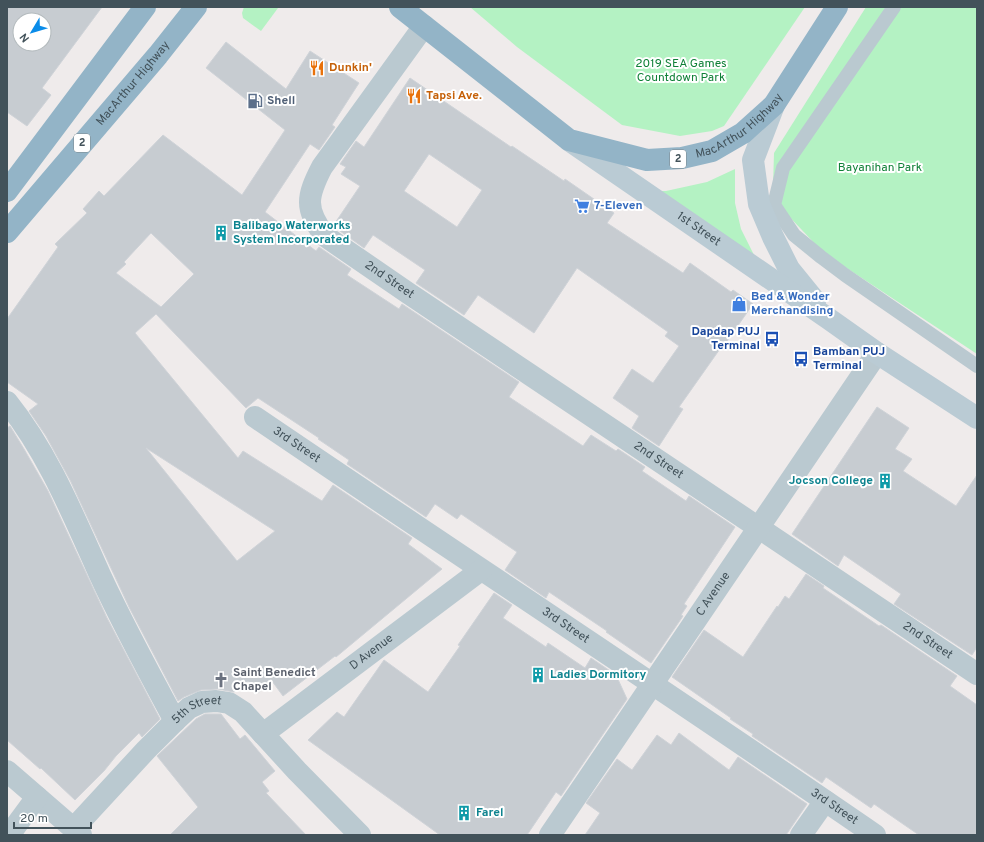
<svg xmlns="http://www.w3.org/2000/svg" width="984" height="842" font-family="Overpass,sans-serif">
	<rect width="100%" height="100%" fill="#efebeb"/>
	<g fill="#b4f2c3">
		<polygon points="244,7 278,7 278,8 261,31 243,18 242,13"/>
		<polygon points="470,7 805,7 724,126 712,131 680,136 622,125 517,47"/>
		<polygon points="866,7 977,7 977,354 842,265 819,248 783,210 773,187 774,153"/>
		<polygon points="735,169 735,203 741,229 757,261 649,191 666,191 707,182"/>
	</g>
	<g fill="#c7ccd1" stroke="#cfd3d8" fill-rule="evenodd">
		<path d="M 7,7 L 102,7 L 42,88 L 51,95 L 27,126 L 7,112 ZM 20,20 L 44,20 L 44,44 L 20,44 Z"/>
		<path d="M 226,42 L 286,89 L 310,51 L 359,83 L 332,125 L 335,127 L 319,150 L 310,144 L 265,212 L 316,251 L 319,247 L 351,269 L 347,275 L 399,309 L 402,304 L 519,382 L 509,397 L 583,446 L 591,435 L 616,451 L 618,449 L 645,467 L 642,471 L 686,501 L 689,496 L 735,527 L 684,604 L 687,606 L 681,615 L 683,616 L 651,663 L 606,632 L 607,631 L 549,592 L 546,598 L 505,570 L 517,552 L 461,514 L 457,519 L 435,504 L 426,517 L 347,464 L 349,460 L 318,439 L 319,438 L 258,398 L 246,408 L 156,314 L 135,333 L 238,458 L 243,451 L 322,501 L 333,485 L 412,538 L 408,544 L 442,569 L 336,657 L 335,656 L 283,696 L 272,681 L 258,693 L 248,681 L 234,692 L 218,689 L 201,690 L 184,697 L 178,701 L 129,607 L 70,480 L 46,436 L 29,411 L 38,404 L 7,382 L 7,319 L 58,247 L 55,244 L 87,213 L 83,209 L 99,191 L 104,196 L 163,135 L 242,195 L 285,130 L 206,68 ZM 151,233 L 194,274 L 161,307 L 116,273 L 126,264 L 124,262 ZM 146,448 L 275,531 L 237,561 Z"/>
		<path d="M 410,78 L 511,147 L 512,146 L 564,181 L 565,179 L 614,213 L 607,223 L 683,273 L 690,263 L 731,292 L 733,290 L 753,304 L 723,347 L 722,346 L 679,407 L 683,409 L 659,446 L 632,428 L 639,416 L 613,398 L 632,369 L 653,383 L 679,346 L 665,336 L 668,332 L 577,268 L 534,333 L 478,295 L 464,315 L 416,283 L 425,270 L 373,235 L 364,248 L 333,226 L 360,186 L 341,174 L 346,167 L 340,164 L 356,141 L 364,147 ZM 429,154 L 482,190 L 457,227 L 404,191 Z"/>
		<polygon points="877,407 909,428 895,449 912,459 903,471 956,506 977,475 977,647 972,655 894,604 901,594 844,555 838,566 792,534"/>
		<polygon points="10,426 24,449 48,491 107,618 160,719 142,737 139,733 116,756 104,771 75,800 41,768 40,769 7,740 7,428"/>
		<polygon points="806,574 824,586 823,588 879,626 881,625 957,676 950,686 977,705 977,835 919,835 874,804 871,808 826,777 822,783 752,736 753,734 730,719 731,718 672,677 704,630 743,657 777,606 778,607 785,596 789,599"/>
		<polygon points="494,593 512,605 503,618 546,647 548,643 585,668 591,658 616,675 627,699 561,796 556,792 527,835 440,835 308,740 337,712 344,717 384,660 428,692 460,646 458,645"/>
		<polygon points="205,714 221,714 240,739 245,735 275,771 262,782 269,791 266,793 306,835 170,835 198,807 157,756 196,719"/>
		<polygon points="679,733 729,770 738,757 807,804 786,835 585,835 600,813 586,803 617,759 632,770 657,735 671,745"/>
	</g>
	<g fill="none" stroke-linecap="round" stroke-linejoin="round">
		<polyline stroke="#bac9d0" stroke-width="14" points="894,7 783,168 774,205 794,235 821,257 845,275 977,366"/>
		<g stroke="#bac9d0" stroke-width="22">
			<path id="s1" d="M 424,26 L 322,167 C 307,196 304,209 325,236 L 408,293 L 977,674"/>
			<path d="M 7,402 C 48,453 73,515 100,575 C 123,625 149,673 175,721"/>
			<path id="s2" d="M 255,417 C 461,557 670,694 875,835"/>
			<path id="s3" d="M 263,734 L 481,570"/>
			<polyline points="7,771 81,835"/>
			<path id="s4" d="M 74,828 L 146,750 L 175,721 L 189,708 L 202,702 L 216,701 L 229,703 L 243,712 L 297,771 L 360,835"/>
			<polyline points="9,835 37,797"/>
			<path id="s5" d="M 550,835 C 658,674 769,514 877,353"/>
			<polyline points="801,835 825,801"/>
		</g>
		<g stroke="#bacbd4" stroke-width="22">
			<polyline points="774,105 753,160 759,204 773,237 789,269 815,301"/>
			<path id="s6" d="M 570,141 L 829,319 L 877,353 L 977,418"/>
		</g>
		<g stroke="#93b4c7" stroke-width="22">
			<path id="s7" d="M 400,7 L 569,140 L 647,160 L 682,158 L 712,151 L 743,133 L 774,105 L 837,7"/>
			<polyline points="7,191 145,7"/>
			<path id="s8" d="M 7,232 L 158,55 L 196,7"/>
		</g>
	</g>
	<defs>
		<g id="restaurant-bare" transform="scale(1.2)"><path d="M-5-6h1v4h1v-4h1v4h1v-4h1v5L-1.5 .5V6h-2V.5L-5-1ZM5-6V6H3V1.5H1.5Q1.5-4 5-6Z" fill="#e8710a" stroke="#fff" stroke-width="2.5" paint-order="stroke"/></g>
		<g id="fuel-bare" transform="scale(1.2)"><path d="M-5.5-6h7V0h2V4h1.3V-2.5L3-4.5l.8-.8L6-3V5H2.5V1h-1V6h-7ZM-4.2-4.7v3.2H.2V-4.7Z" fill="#5c6f8a" stroke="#fff" stroke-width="2.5" paint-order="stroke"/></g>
		<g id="supermarket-bare" transform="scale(1.2)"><path d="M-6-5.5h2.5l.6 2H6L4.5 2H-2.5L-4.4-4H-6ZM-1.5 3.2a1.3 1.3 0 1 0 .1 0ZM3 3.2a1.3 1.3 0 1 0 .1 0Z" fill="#3f7fe0" stroke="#fff" stroke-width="2.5" paint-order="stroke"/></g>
		<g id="building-bare" transform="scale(1.2)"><path d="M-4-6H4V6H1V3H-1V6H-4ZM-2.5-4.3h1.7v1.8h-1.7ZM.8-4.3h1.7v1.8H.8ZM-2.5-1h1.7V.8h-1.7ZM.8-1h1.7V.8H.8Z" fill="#0f9aa8" stroke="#fff" stroke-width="2.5" paint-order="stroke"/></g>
		<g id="shop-bare" transform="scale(1.2)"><path d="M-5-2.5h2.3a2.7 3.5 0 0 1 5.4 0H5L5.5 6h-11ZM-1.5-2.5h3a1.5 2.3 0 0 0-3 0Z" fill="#3f7fe0" stroke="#fff" stroke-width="2.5" paint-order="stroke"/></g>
		<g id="bus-bare" transform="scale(1.2)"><path d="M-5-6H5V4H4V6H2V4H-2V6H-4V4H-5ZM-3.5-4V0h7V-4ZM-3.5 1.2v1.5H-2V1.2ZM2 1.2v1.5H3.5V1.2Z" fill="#1a4fb4" stroke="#fff" stroke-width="2.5" paint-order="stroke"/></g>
		<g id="church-bare" transform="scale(1.2)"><path d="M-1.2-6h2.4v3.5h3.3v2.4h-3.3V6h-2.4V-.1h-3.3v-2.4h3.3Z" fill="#6b7280" stroke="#fff" stroke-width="2.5" paint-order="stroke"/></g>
	</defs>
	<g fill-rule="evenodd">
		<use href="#restaurant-bare" x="317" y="68"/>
		<use href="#restaurant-bare" x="414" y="96"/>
		<use href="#fuel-bare" x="255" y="101"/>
		<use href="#supermarket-bare" x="582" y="206"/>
		<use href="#building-bare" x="221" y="233"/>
		<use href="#shop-bare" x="739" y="304"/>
		<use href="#bus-bare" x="772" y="339"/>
		<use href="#bus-bare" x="801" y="359"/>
		<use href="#building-bare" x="885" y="481"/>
		<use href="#building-bare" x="538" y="675"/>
		<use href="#church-bare" x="221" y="680"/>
		<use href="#building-bare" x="464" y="813"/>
	</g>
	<g text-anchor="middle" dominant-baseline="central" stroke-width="4" stroke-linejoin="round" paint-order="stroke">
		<g fill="#fff" stroke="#7b868c" stroke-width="1">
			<rect x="74" y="134" width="16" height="18" rx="3"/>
			<rect x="670" y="150" width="16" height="18" rx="3"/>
		</g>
		<g font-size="11" font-weight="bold" fill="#42525a">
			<text x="82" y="143">2</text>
			<text x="678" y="159">2</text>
		</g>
		<g font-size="12" fill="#0f8037" stroke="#fff">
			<text x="681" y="64">2019 SEA Games<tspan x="681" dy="14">Countdown Park</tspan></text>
			<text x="880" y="168">Bayanihan Park</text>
		</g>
		<g font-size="12" font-weight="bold" fill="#c56008" stroke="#fff" text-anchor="start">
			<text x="329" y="68">Dunkin'</text>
			<text x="426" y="96">Tapsi Ave.</text>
		</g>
		<g font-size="12" fill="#42525a" stroke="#fff">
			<text stroke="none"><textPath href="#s8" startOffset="195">MacArthur Highway</textPath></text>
			<text stroke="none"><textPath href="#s7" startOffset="398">MacArthur Highway</textPath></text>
			<text stroke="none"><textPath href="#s6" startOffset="156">1st Street</textPath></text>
			<text stroke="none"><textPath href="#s1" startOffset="327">2nd Street</textPath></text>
			<text stroke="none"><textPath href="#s2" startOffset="50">3rd Street</textPath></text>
			<text stroke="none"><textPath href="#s1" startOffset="651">2nd Street</textPath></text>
			<text stroke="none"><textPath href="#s5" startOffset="291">C Avenue</textPath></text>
			<text stroke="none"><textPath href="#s2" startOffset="374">3rd Street</textPath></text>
			<text stroke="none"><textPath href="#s1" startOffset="975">2nd Street</textPath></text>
			<text stroke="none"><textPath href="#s3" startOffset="136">D Avenue</textPath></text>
			<text stroke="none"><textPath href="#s4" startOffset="173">5th Street</textPath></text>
			<text stroke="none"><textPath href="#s2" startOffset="698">3rd Street</textPath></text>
		</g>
		<g font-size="12" font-weight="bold" fill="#4e5e75" stroke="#fff" text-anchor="start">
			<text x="267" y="101">Shell</text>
		</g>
		<g font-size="12" font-weight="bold" fill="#366cbe" stroke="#fff" text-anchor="start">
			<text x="594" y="206">7-Eleven</text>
			<text x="751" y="297">Bed &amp; Wonder<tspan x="751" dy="14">Merchandising</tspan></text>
		</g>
		<g font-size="12" font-weight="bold" fill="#0d838f" stroke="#fff" text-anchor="start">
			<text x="233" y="226">Balibago Waterworks<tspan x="233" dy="14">System Incorporated</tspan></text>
			<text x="873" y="481" text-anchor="end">Jocson College</text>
			<text x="550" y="675">Ladies Dormitory</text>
			<text x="476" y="813">Farel</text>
		</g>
		<g font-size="12" font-weight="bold" fill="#164399" stroke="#fff" text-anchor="end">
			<text x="760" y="332">Dapdap PUJ<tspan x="760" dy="14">Terminal</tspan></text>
			<text x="813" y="352" text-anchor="start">Bamban PUJ<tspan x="813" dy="14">Terminal</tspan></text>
		</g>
		<g font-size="12" font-weight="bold" fill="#5b616d" stroke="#fff" text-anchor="start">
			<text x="233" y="673">Saint Benedict<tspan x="233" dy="14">Chapel</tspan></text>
		</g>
	</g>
	<rect width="984" height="842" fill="none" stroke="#42525a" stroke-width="16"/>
	<g transform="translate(32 32) rotate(232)"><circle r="19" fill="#ffffff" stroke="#b3babd"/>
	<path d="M0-3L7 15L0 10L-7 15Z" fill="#0a8ce9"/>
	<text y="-6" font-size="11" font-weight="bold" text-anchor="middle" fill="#42525a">N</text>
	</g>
	<path d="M14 822v6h77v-6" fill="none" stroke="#42525a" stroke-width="2"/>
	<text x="20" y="822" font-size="12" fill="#42525a" stroke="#ffffff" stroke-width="3" paint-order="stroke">20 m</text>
</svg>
